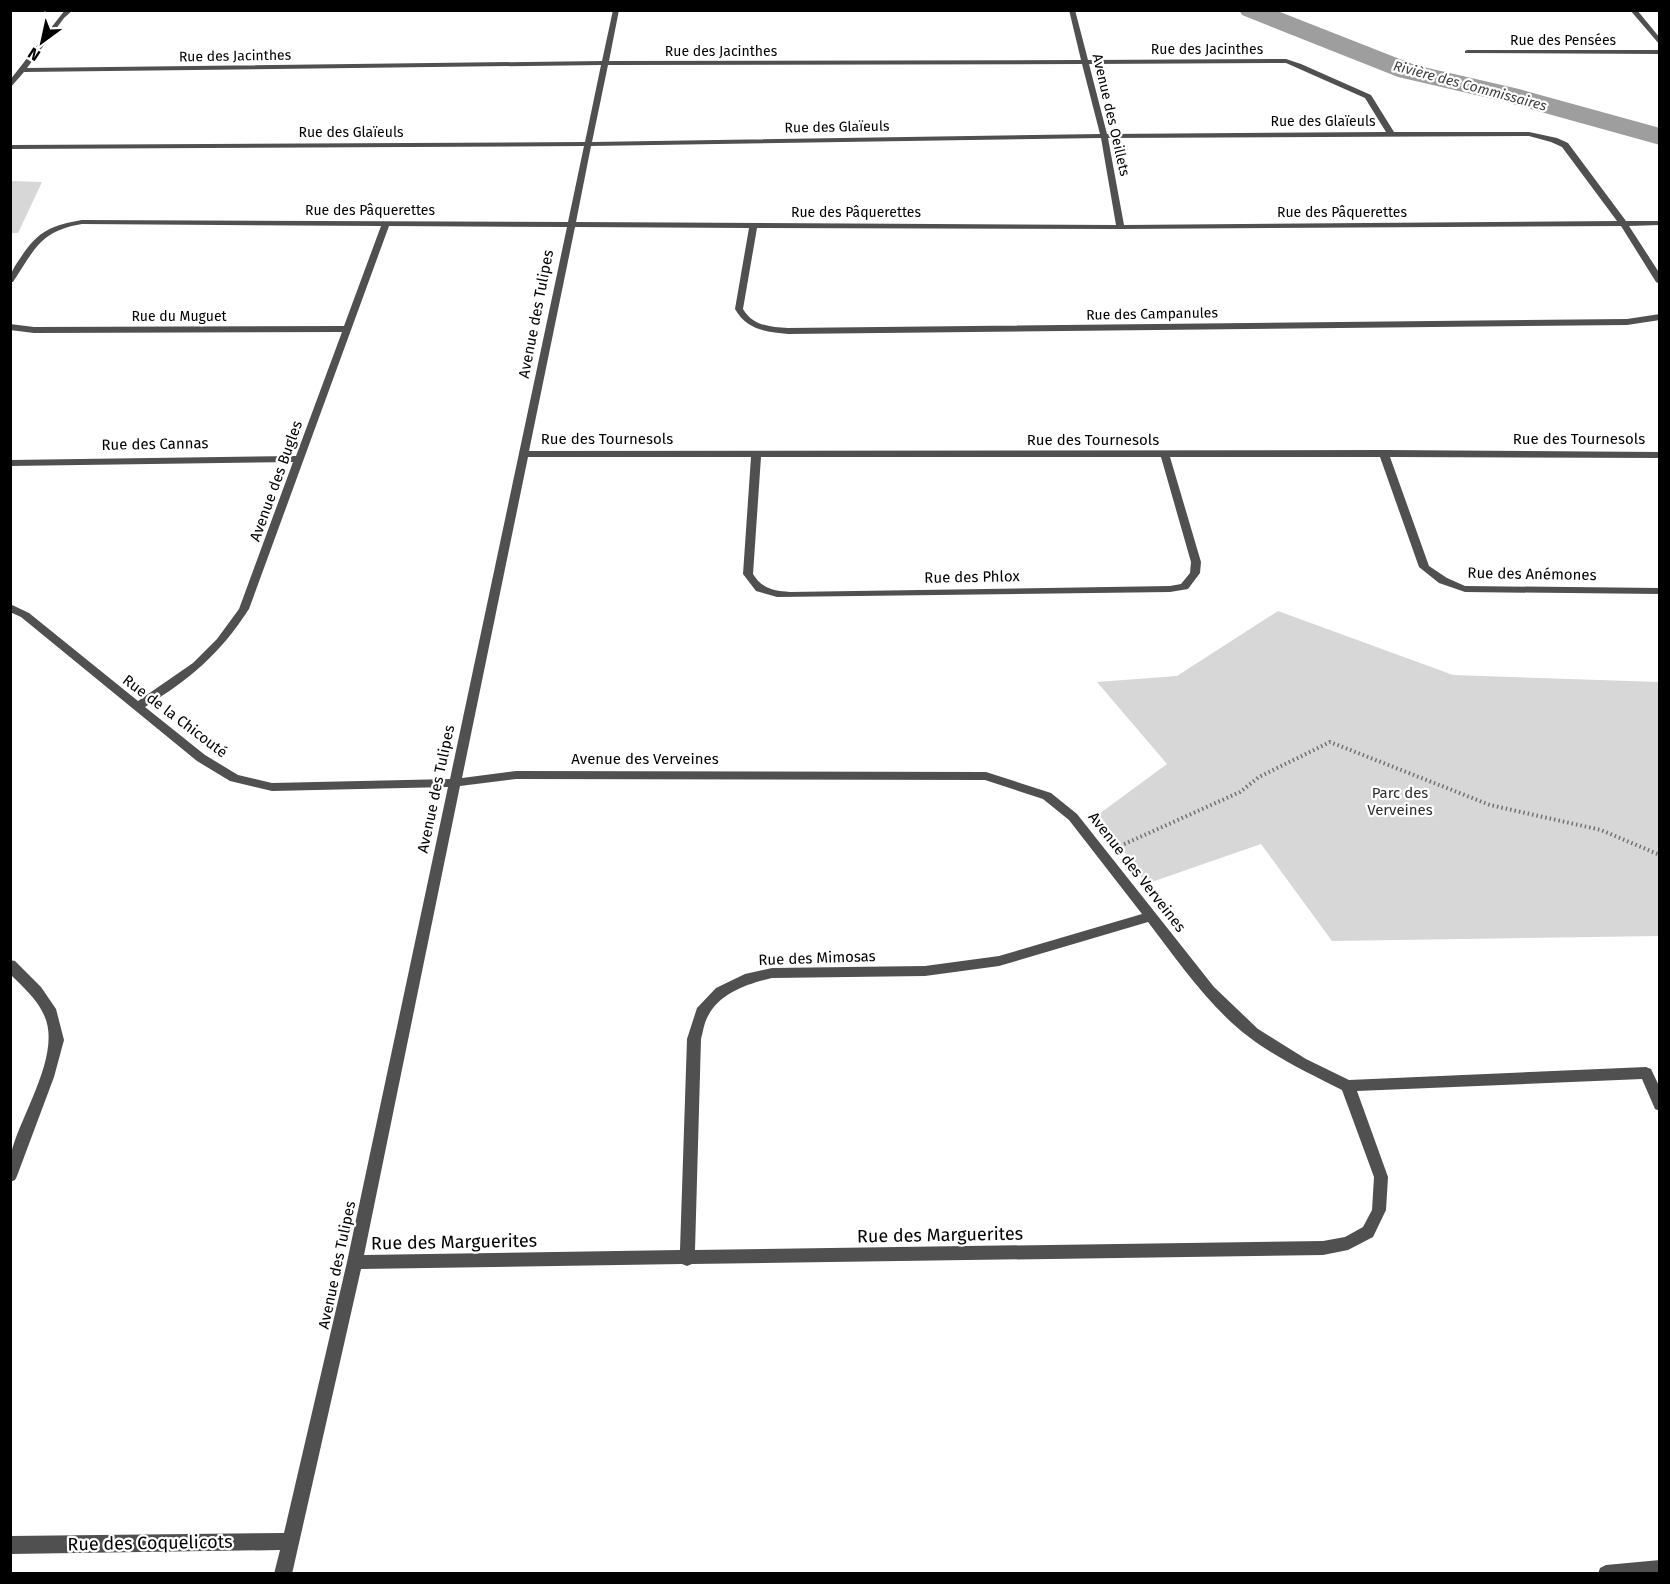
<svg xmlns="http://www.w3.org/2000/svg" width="1670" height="1584" font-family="'Fira Sans',sans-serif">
	<rect width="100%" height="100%" fill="#fff"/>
	<g fill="#d7d7d7">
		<polygon points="11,181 42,182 18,233 11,233"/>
		<polygon points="1278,611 1453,675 1659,682 1659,936 1332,941 1261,844 1146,884 1099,814 1167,764 1097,682 1177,676"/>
	</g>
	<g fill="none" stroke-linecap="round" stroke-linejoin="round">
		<polygon fill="#9e9e9e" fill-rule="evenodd" points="1239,10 1275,10 1415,65 1519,89 1660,128 1660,145 1502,101 1398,77 1242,15"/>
		<polyline stroke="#727272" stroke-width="4" stroke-dasharray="1.5 3" stroke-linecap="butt" points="1120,846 1240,792 1259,777 1330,742 1490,805 1601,830 1660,855"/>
		<g fill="#505050" fill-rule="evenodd">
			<path d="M 65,10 L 73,10 L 64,18 L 27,68 L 602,61 L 613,10 L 619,10 L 609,61 L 1081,60 L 1069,10 L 1075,10 L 1088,60 L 1286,59 L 1301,64 L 1371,95 L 1394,132 L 1529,132 L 1557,138 L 1568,143 L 1626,221 L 1660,221 L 1660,225 L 1629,226 L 1660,274 L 1660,284 L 1656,282 L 1621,226 L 1120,229 L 757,228 L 743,309 C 753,326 770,327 788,328 L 1627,319 L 1660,314 L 1660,320 L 1627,325 L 788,334 C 766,332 747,330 735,309 L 749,228 L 575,227 L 529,451 L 1384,450 L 1660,452 L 1660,458 L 1390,457 L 1429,566 L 1447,578 L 1465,586 L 1660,588 L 1660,594 L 1465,592 L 1439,583 L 1419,567 L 1380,457 L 1170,457 L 1201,562 L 1200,573 L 1188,589 L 1170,592 L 777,597 L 756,591 L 743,574 L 751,457 L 528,457 L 462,778 L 516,771 L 986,772 L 1051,793 L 1077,814 L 1214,987 L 1258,1029 L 1306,1059 L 1349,1080 L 1646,1067 L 1651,1069 L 1660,1088 L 1660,1111 L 1655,1109 L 1642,1079 L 1357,1091 L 1388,1177 L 1386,1210 L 1373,1237 L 1348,1250 L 1323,1255 L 692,1264 L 687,1266 L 682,1264 L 361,1269 L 292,1574 L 274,1574 L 280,1550 L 10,1554 L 10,1536 L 284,1533 L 347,1262 L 448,787 L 272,791 L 230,781 L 197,761 L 21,617 L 10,612 L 10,604 L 29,613 L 138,701 L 193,663 L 217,639 L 239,609 L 293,462 L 10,466 L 10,460 L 296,456 L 342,332 L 34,333 L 10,330 L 10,324 L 34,327 L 344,326 L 381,226 L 82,224 C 40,231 35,249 13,282 L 10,282 C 10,272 15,266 21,257 C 38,231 52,225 82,220 L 568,222 L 584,146 L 10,149 L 10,145 L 585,142 L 601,65 L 24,72 L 10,88 L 10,80 ZM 1286,63 L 1365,98 L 1386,132 L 1107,134 L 1089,64 ZM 1082,64 L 1100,134 L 592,142 L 608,65 ZM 1529,136 L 1551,142 L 1562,147 L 1617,221 L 1124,225 L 1108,138 ZM 1101,138 L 1116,225 L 576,222 L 591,146 ZM 389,226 L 567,227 L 450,779 L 272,783 L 238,775 L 205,755 L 145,707 C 191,678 219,655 249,609 ZM 761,457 L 1161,457 L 1191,562 L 1190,573 L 1181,584 L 1170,586 L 790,592 C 774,591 762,589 753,574 ZM 516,779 L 985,780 L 1043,799 L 1069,820 L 1142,914 L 999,956 L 925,966 L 772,968 L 745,974 L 716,988 L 697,1008 L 687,1039 L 680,1250 L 364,1255 L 460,786 ZM 1148,922 C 1178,961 1210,1008 1249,1037 C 1278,1059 1311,1074 1342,1090 L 1374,1177 L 1372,1210 L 1363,1227 L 1345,1237 L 1323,1241 L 695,1250 L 701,1039 C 703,1032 704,1023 708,1016 C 719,993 749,983 772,978 L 925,976 L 999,966 Z"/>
			<polygon points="1630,10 1637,10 1660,38 1660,45"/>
			<polygon points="1467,50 1660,50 1660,54 1465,53 1465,51"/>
			<path d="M 10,960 L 15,961 L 41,987 L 56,1009 L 64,1040 L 54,1077 L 17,1176 L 15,1180 L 10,1182 C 10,1173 9,1163 11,1154 C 20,1115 64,1052 43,1013 C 36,998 22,986 10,974 Z"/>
			<polygon points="1660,1560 1660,1574 1598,1574 1600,1568 1606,1565"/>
		</g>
	</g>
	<g text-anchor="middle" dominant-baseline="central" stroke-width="4.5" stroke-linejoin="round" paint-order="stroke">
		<g font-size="14" fill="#000" stroke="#fff">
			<text x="1563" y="40">Rue des Pensées</text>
			<text x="1207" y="49">Rue des Jacinthes</text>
			<text x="721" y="51">Rue des Jacinthes</text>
			<text transform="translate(235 56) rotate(-1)">Rue des Jacinthes</text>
			<text transform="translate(1111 115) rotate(77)">Avenue des Oeillets</text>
			<text x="1323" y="121">Rue des Glaïeuls</text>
			<text transform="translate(837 127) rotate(-1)">Rue des Glaïeuls</text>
			<text x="351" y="132">Rue des Glaïeuls</text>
			<text x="370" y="210">Rue des Pâquerettes</text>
			<text x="856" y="212">Rue des Pâquerettes</text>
			<text x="1342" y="212">Rue des Pâquerettes</text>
			<text transform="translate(1152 314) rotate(-1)">Rue des Campanules</text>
			<text x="179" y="316">Rue du Muguet</text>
		</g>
		<g font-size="14" font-style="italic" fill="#3f3f3f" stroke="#fff">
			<text transform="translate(1470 86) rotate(15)">Rivière des Commissaires</text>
		</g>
		<g font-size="15" fill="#000" stroke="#fff">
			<text transform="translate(536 314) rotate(-79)">Avenue des Tulipes</text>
			<text x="607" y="439">Rue des Tournesols</text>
			<text x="1579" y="439">Rue des Tournesols</text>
			<text x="1093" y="440">Rue des Tournesols</text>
			<text transform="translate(155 444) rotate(-1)">Rue des Cannas</text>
			<text transform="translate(276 481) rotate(-70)">Avenue des Bugles</text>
			<text transform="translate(1532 574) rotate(1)">Rue des Anémones</text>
			<text transform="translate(972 577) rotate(-1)">Rue des Phlox</text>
			<text transform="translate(175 716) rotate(37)">Rue de la Chicouté</text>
			<text x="645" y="759">Avenue des Verveines</text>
			<text transform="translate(436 789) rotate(-78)">Avenue des Tulipes</text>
			<text transform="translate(1137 872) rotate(52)">Avenue des Verveines</text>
			<text transform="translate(817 958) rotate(-2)">Rue des Mimosas</text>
			<text transform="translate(337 1265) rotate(-78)">Avenue des Tulipes</text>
		</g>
		<g font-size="15" fill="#2e2e2e" stroke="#fff">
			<text x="1400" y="793">Parc des<tspan x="1400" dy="17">Verveines</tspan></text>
		</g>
		<g font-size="18" fill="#000" stroke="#fff">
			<text transform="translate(940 1235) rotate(-1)">Rue des Marguerites</text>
			<text transform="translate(454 1242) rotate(-1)">Rue des Marguerites</text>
			<text transform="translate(150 1543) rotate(-1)">Rue des Coquelicots</text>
		</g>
	</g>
	<rect width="1670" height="1584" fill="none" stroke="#000000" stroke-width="24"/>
	<g transform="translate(42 42) rotate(213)" stroke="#ffffff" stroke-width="4.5" paint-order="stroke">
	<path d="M0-4.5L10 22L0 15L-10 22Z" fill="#000000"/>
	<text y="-9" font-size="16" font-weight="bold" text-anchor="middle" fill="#000000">N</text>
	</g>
</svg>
